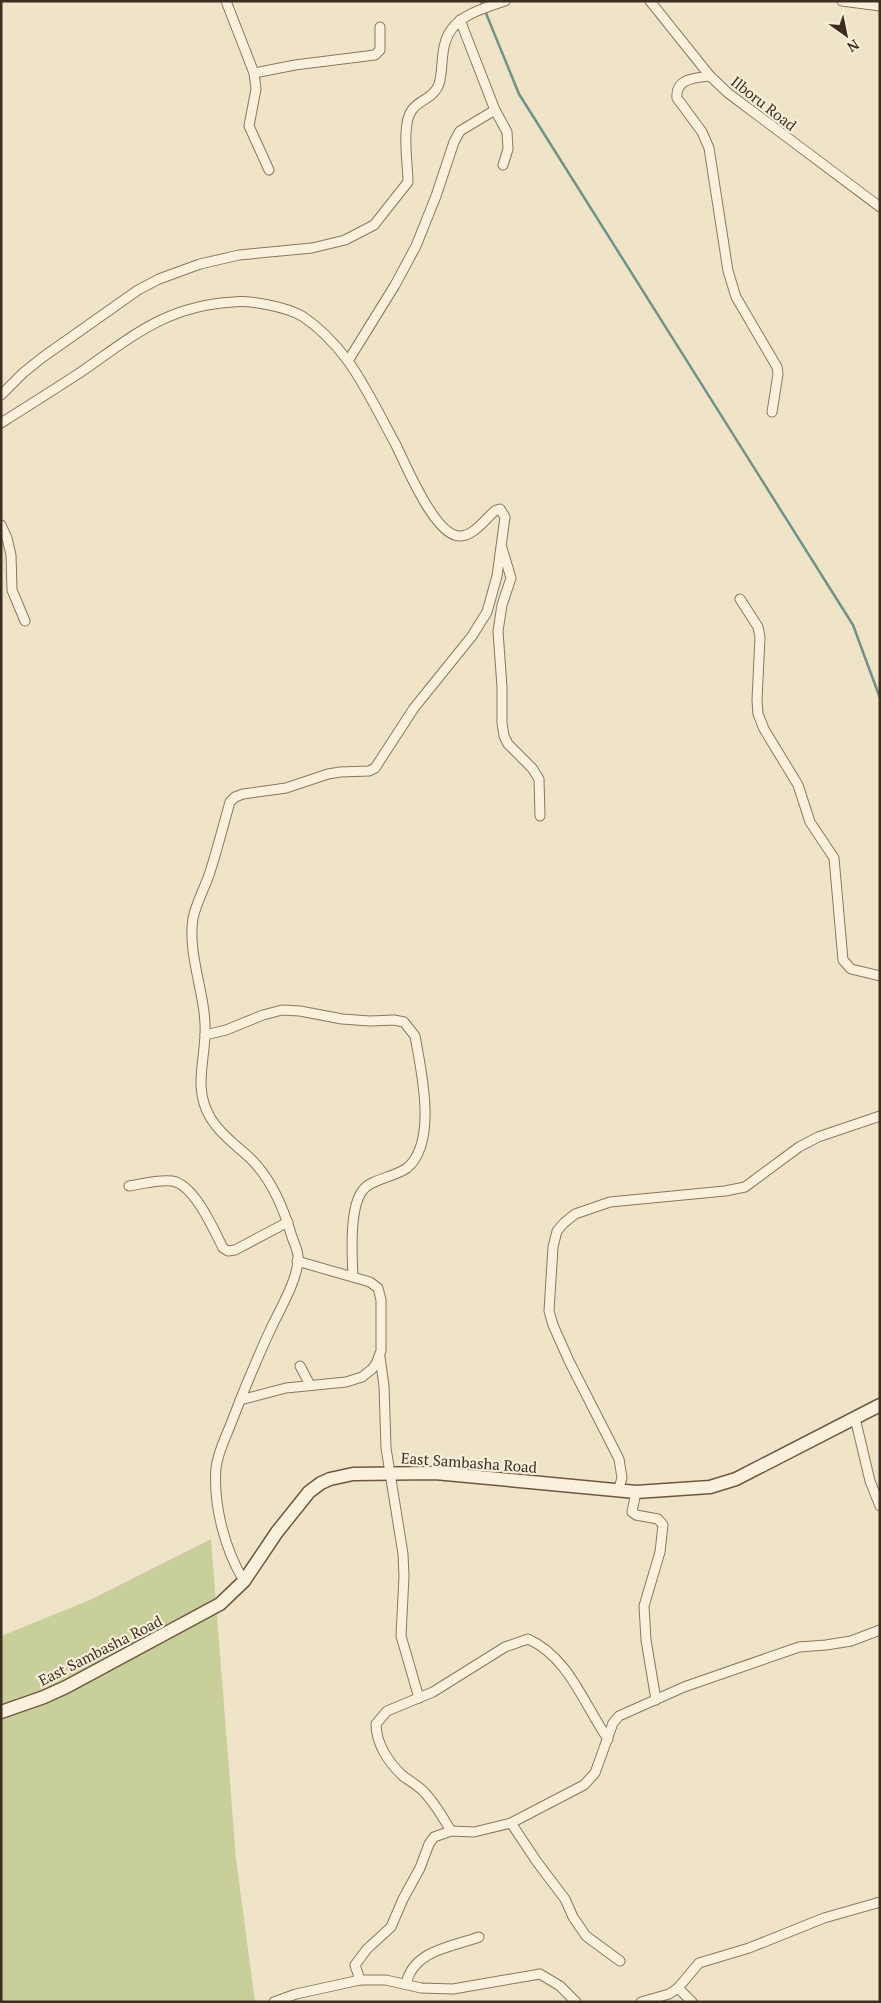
<svg xmlns="http://www.w3.org/2000/svg" width="881" height="2003" font-family="'PT Serif',serif">
	<rect width="100%" height="100%" fill="#f0e4c8"/>
	<polygon fill="#c9cf9b" points="211,1539 236,1859 255,2002 1,2002 1,1636 90,1600"/>
	<g fill="none" stroke-linecap="round" stroke-linejoin="round">
		<polyline stroke="#6f938a" stroke-width="2.5" points="481,1 519,94 853,625 880,698"/>
		<g stroke="#8d765c" stroke-width="11">
			<g id="street">
				<polyline points="226,1 254,73 256,89 249,126 269,170"/>
				<polyline points="650,1 710,76 728,93 880,207"/>
				<polyline points="842,1 880,6"/>
				<polyline points="460,20 495,110 507,132 508,149 503,165"/>
				<polyline points="254,73 295,65 375,55 380,50 380,27"/>
				<path d="M 710,76 C 696,78 675,78 677,98 L 702,132 L 709,148 L 728,271 L 736,297 L 777,367 L 778,374 L 772,412"/>
				<polyline points="348,361 395,285 416,246 436,196 454,142 460,131 495,110"/>
				<path d="M 1,395 L 23,373 L 43,357 L 138,290 L 159,279 L 200,264 L 239,255 L 312,248 L 345,240 L 374,225 L 408,182 C 408,165 401,124 412,110 C 419,100 434,98 439,84 C 443,71 441,56 445,43 C 452,16 482,9 505,1"/>
				<path d="M 1,423 C 28,406 55,389 81,372 C 133,336 166,306 233,302 C 251,300 286,307 302,316 C 319,327 336,345 348,361 C 366,386 380,416 395,443 C 405,463 435,537 460,536 C 474,536 486,518 496,510 L 500,509 L 505,517 L 497,576 L 487,612 L 472,636 L 414,708 L 375,768 L 369,771 L 340,772 L 328,774 L 286,788 L 243,794 L 235,797 L 230,802 C 223,826 217,851 209,875 C 204,889 196,904 193,918 C 187,957 207,996 205,1035 C 204,1064 194,1090 210,1117 C 220,1134 237,1146 251,1159 C 272,1180 284,1209 292,1237 C 294,1243 298,1250 298,1257 C 299,1276 282,1306 273,1324 C 258,1356 245,1387 232,1421 C 226,1437 218,1451 216,1468 C 213,1505 225,1550 244,1581"/>
				<polyline points="1,525 7,538 11,555 12,590 25,621"/>
				<polyline points="502,548 511,578 502,605 498,631 502,687 502,723 504,736 508,744 532,768 539,779 540,816"/>
				<polyline points="740,599 758,627 760,637 757,700 758,714 764,729 798,785 810,822 834,858 843,960 851,969 880,976"/>
				<path d="M 205,1035 L 226,1030 L 263,1015 L 282,1010 L 300,1011 L 342,1019 L 370,1021 L 394,1020 L 404,1022 L 415,1036 C 421,1070 438,1142 407,1168 C 395,1177 371,1179 363,1190 C 349,1207 352,1255 353,1277"/>
				<path d="M 129,1186 C 143,1184 158,1179 172,1181 C 194,1184 214,1230 223,1248 L 228,1251 L 235,1250 L 288,1222"/>
				<polyline points="380,1357 384,1386 386,1448 403,1554 404,1576 401,1636 419,1698"/>
				<polyline points="300,1366 310,1385"/>
				<polyline points="240,1400 286,1388 346,1382 362,1377 372,1369 376,1364 381,1351 381,1300 378,1288 370,1282 297,1261"/>
				<polyline points="855,1418 870,1481 880,1506"/>
				<polyline points="618,1491 622,1478 619,1459 569,1361 553,1325 549,1311 553,1247 557,1231 564,1223 575,1214 610,1202 725,1191 745,1187 799,1147 818,1137 880,1116"/>
				<polyline points="636,1492 632,1512 636,1515 658,1519 663,1525 660,1552 644,1606 646,1640 656,1700"/>
				<polyline points="511,1823 537,1862 565,1899 573,1917 586,1936 620,1961"/>
				<path d="M 451,1831 C 443,1818 435,1803 424,1792 C 418,1785 409,1781 402,1775 C 388,1762 376,1743 376,1724 L 387,1711 L 433,1692 L 505,1647 L 528,1639 C 569,1657 584,1705 608,1739"/>
				<polyline points="360,1980 355,1965 367,1949 391,1927 403,1899 420,1868 429,1844 434,1837 451,1831 474,1832 511,1823 584,1785 595,1773 613,1723 619,1716 684,1687 799,1647 826,1645 851,1641 880,1630"/>
				<path d="M 406,1984 C 413,1950 452,1947 479,1937"/>
				<polyline points="678,1988 692,2002"/>
				<polyline points="274,2002 296,1994 360,1980 386,1980 421,1988 453,1989 540,1974 560,1986 576,2002"/>
				<polyline points="641,2002 669,1994 678,1988 699,1963 749,1948 824,1918 880,1902"/>
			</g>
		</g>
		<g stroke="#6f573f" stroke-width="15">
			<polyline id="secondary" points="1,1712 44,1697 66,1687 220,1604 244,1581 277,1532 309,1492 321,1483 330,1479 353,1474 435,1473 636,1492 710,1487 736,1479 880,1405"/>
		</g>
		<use href="#street" stroke="#faf1dc" stroke-width="9"/>
		<use href="#secondary" stroke="#faf1dc" stroke-width="12"/>
	</g>
	<g text-anchor="middle" dominant-baseline="central" stroke-width="4.5" stroke-linejoin="round" paint-order="stroke">
		<g font-size="15" fill="#3d2e20" stroke="#f7eed8">
			<text transform="translate(764 103) rotate(38)">Ilboru Road</text>
			<text transform="translate(469 1462) rotate(4)">East Sambasha Road</text>
			<text transform="translate(100 1650) rotate(-27)">East Sambasha Road</text>
		</g>
	</g>
	<rect width="881" height="2003" fill="none" stroke="#3d2e20" stroke-width="5"/>
	<g transform="translate(846 35) rotate(147)" stroke="#f7eed8" stroke-width="4" paint-order="stroke">
	<path d="M0-4L9 19L0 12L-9 19Z" fill="#3d2e20"/>
	<text y="-8" font-size="14" font-weight="bold" text-anchor="middle" fill="#3d2e20">N</text>
	</g>
</svg>
